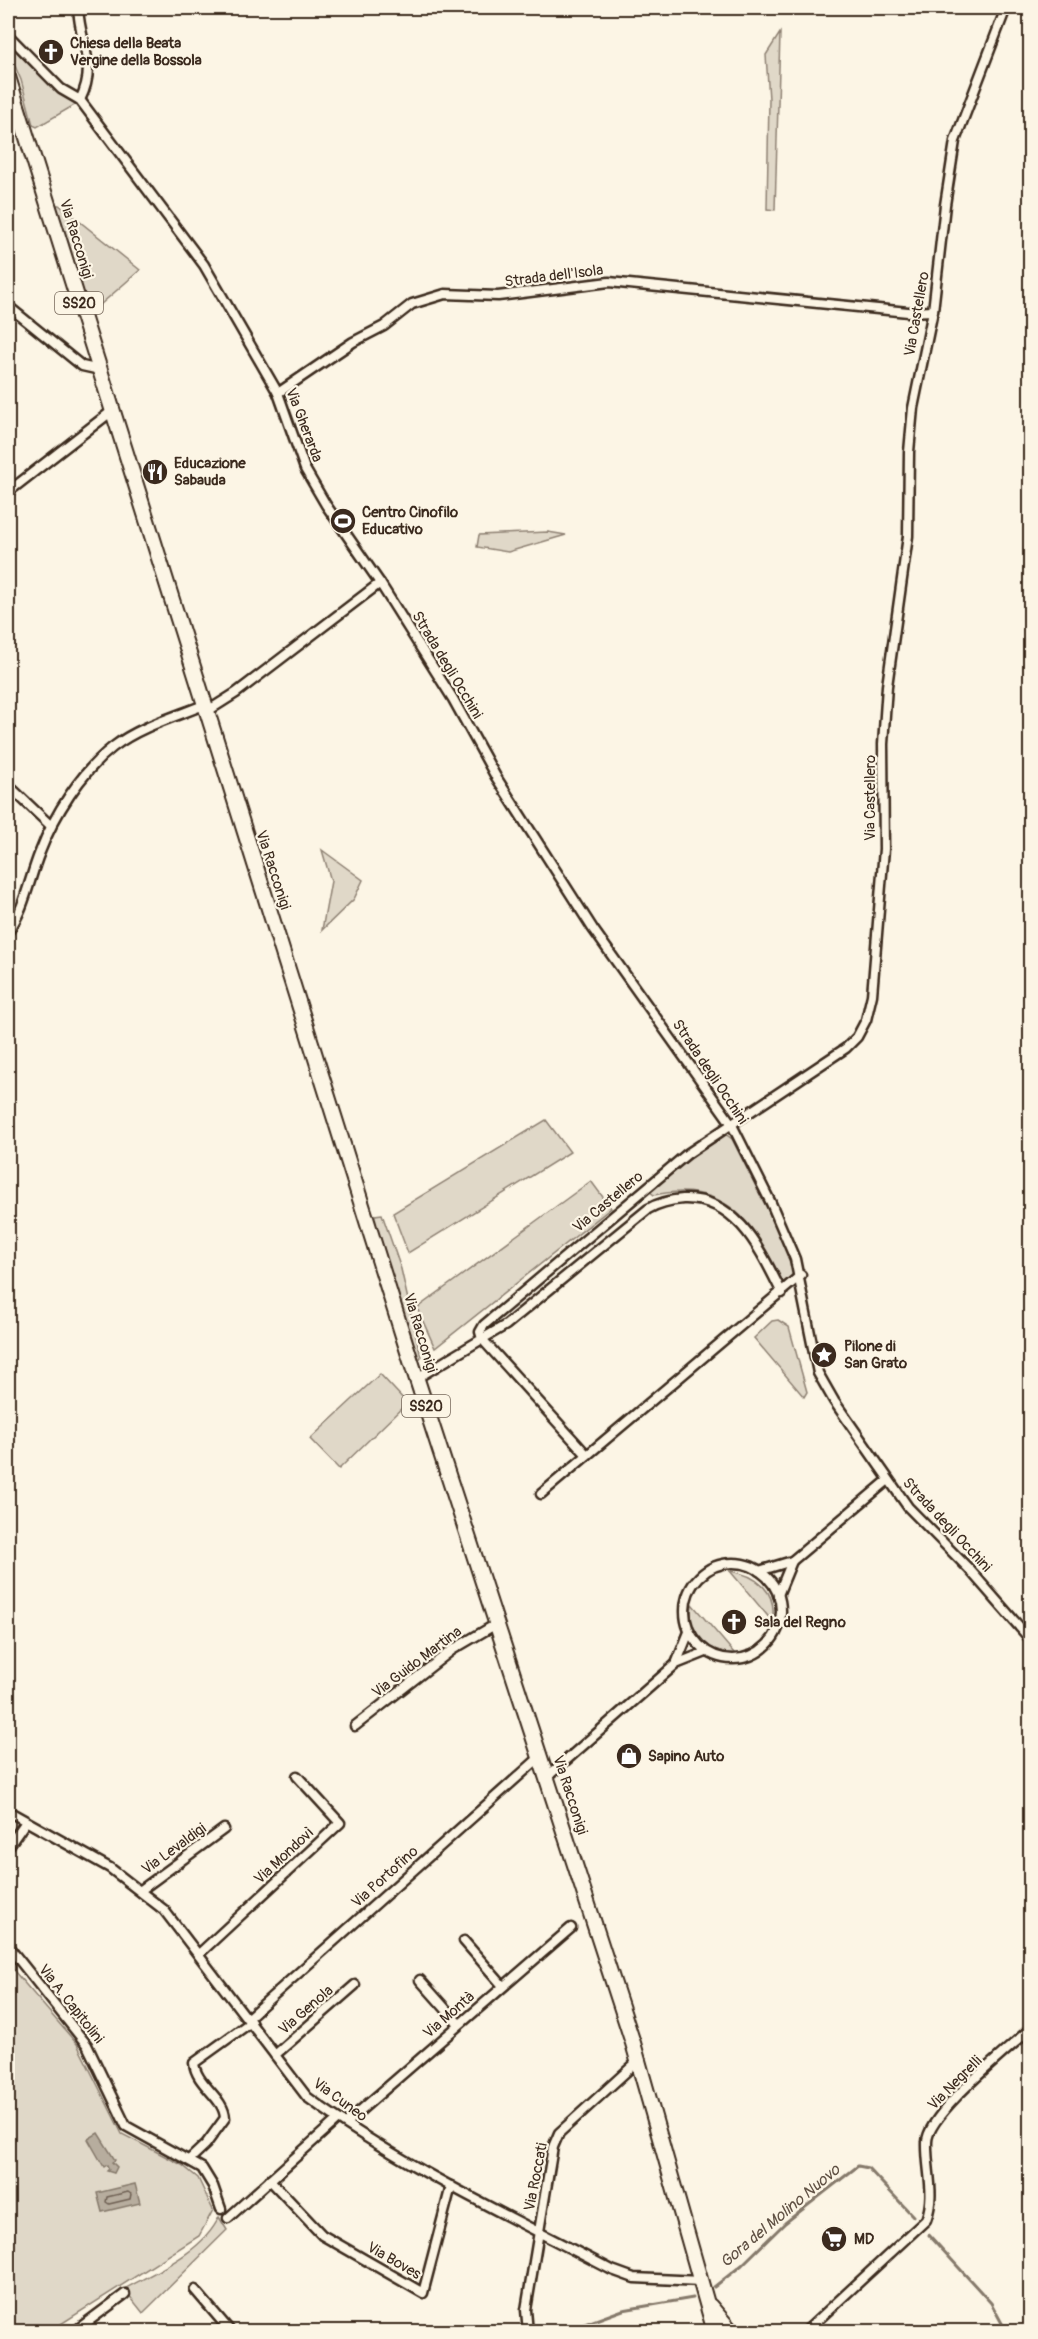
<svg xmlns="http://www.w3.org/2000/svg" width="1038" height="2339" font-family="Pangolin,sans-serif">
	<rect width="100%" height="100%" fill="#fcf5e5"/>
	<filter id="ink" filterUnits="userSpaceOnUse"><feTurbulence type="fractalNoise" baseFrequency=".0167" numOctaves="2"/><feDisplacementMap in="SourceGraphic" scale="12" xChannelSelector="R" yChannelSelector="G"/><feConvolveMatrix kernelMatrix="1 2 1 2 8 2 1 2 1" color-interpolation-filters="sRGB"/></filter>
	<g filter="url(#ink)">
		<g fill="#e0d8c8" stroke="#8e8173" stroke-width="1.5">
			<polygon points="780,33 775,210 767,209 769,99 766,55"/>
			<polygon points="8,43 58,93 78,103 37,127 33,125 21,80 8,50"/>
			<polygon points="54,205 59,205 140,270 93,311 86,311"/>
			<polygon points="548,532 566,535 508,552 477,547 479,535"/>
			<polygon points="322,850 363,880 354,899 322,930 331,881"/>
			<polygon points="546,1120 570,1152 408,1253 393,1213"/>
			<path d="M 724,1133 L 732,1139 L 790,1254 L 795,1273 L 784,1284 C 755,1225 728,1179 654,1195 L 649,1191 Z"/>
			<polygon points="591,1181 611,1208 435,1348 417,1308"/>
			<polygon points="382,1214 401,1269 421,1357 418,1361 376,1227 375,1215"/>
			<polygon points="778,1320 789,1327 807,1392 804,1397 754,1338 772,1321"/>
			<polygon points="380,1374 407,1403 339,1469 310,1439"/>
			<path d="M 730,1571 C 757,1575 778,1592 772,1621 Z"/>
			<path d="M 692,1604 L 735,1654 C 704,1656 687,1633 692,1604 Z"/>
			<polygon points="8,1964 77,2044 122,2134 182,2165 198,2178 213,2210 199,2236 50,2331 8,2331"/>
			<path d="M 219,2217 L 227,2230 L 143,2313 L 124,2289 C 157,2271 203,2252 219,2217 Z"/>
		</g>
		<g fill="#b7ad9e" stroke="#85796b" stroke-width="1.5">
			<polygon points="98,2133 115,2160 112,2162 117,2167 114,2173 107,2171 109,2169 107,2165 104,2167 88,2139"/>
			<polygon points="135,2184 140,2203 102,2212 97,2193"/>
		</g>
		<g fill="none" stroke-linecap="round" stroke-linejoin="round">
			<polygon stroke="#6d5e51" stroke-width="1.5" points="128,2192 131,2194 130,2199 109,2204 106,2202 107,2197"/>
			<g stroke="#85796b" stroke-width="3">
				<polyline points="929,2235 991,2303 1004,2327"/>
				<polyline points="714,2287 742,2265 785,2223 858,2166 868,2168 913,2216"/>
				<polyline points="563,2332 623,2310 693,2298"/>
			</g>
			<g stroke="#3b2a1e" stroke-width="13">
				<g id="minor">
					<path d="M 78,8 C 80,45 98,64 80,100"/>
					<polyline points="8,35 61,89 80,100 204,265 278,393 305,469 326,505 380,583 236,693 206,712"/>
					<polyline points="8,306 82,366 100,370"/>
					<polyline points="278,393 353,342 384,326 412,304 445,294 498,296 609,282 908,312 933,311"/>
					<polyline points="8,492 112,411"/>
					<polyline points="380,583 453,699 496,777 593,929 731,1123 771,1203 795,1259 818,1373 834,1401 908,1507 969,1569 1030,1639"/>
					<polyline points="8,785 51,826"/>
					<path d="M 8,932 C 25,908 29,879 40,852 C 54,815 81,772 113,747 C 139,727 174,717 204,705"/>
					<polyline points="417,1378 482,1339 480,1332 484,1325 687,1154 846,1048 857,1037 866,1020 872,995 884,849 883,744 887,686 908,536 909,452 913,408 933,311 945,205 955,141 1006,8"/>
					<path d="M 587,1455 L 482,1339 L 506,1325 L 648,1209 C 660,1202 670,1200 683,1199 C 738,1197 761,1252 782,1293"/>
					<polyline points="541,1494 801,1275"/>
					<circle cx="733" cy="1611" r="48"/>
					<polyline points="759,1571 792,1561 887,1481"/>
					<polyline points="778,1595 792,1561"/>
					<polyline points="676,1664 689,1632"/>
					<polyline points="355,1726 452,1650 498,1623"/>
					<polyline points="547,1777 676,1664 706,1652"/>
					<path d="M 8,1811 L 110,1868 L 164,1910 L 307,2097 C 401,2166 509,2216 612,2270 L 634,2278 L 701,2281"/>
					<polyline points="8,1847 25,1823"/>
					<polyline points="141,1890 224,1829"/>
					<polyline points="464,1941 503,1986"/>
					<polyline points="8,1946 87,2045 126,2126 202,2168 213,2186 221,2209"/>
					<polyline points="200,1953 340,1823 297,1776"/>
					<polyline points="420,1980 459,2024"/>
					<polyline points="248,2018 540,1757"/>
					<polyline points="275,2055 355,1985"/>
					<polyline points="346,2123 571,1928"/>
					<path d="M 189,2160 L 206,2144 L 225,2118 C 224,2097 196,2085 194,2063 L 251,2022"/>
					<polyline points="270,2180 322,2235 423,2293 451,2186"/>
					<polyline points="228,2218 338,2119"/>
					<polyline points="195,2290 231,2332"/>
					<polyline points="74,2332 125,2294"/>
					<polyline points="528,2332 526,2310 553,2147 559,2133 638,2061"/>
					<path d="M 805,2332 L 926,2220 C 936,2194 926,2169 927,2142 C 927,2114 1008,2050 1030,2029"/>
				</g>
			</g>
			<g stroke="#3b2a1e" stroke-width="18">
				<g id="primary">
					<polyline points="8,77 409,1355 633,2043 715,2332"/>
					<polyline points="710,2306 732,2332"/>
				</g>
			</g>
			<use href="#minor" stroke="#fcf5e5" stroke-width="8"/>
			<use href="#primary" stroke="#fcf5e5" stroke-width="14"/>
		</g>
	</g>
	<defs>
		<g id="church-disc" transform="scale(1.35)"><circle r="9.5" fill="#3b2a1e" stroke="#fcf5e5"/><path d="M-1.2-6h2.4v3.5h3.3v2.4h-3.3V6h-2.4V-.1h-3.3v-2.4h3.3Z" fill="#fff"/></g>
		<g id="restaurant-disc" transform="scale(1.35)"><circle r="9.5" fill="#3b2a1e" stroke="#fcf5e5"/><path d="M-5-6h1v4h1v-4h1v4h1v-4h1v5L-1.5 .5V6h-2V.5L-5-1ZM5-6V6H3V1.5H1.5Q1.5-4 5-6Z" fill="#fff"/></g>
		<g id="stadium-disc" transform="scale(1.35)"><circle r="9.5" fill="#3b2a1e" stroke="#fcf5e5"/><path d="M0-5a6.5 5 0 1 0 0 10a6.5 5 0 1 0 0-10ZM-3.5-1.8h7v3.6h-7Z" fill="#fff"/></g>
		<g id="sight-disc" transform="scale(1.35)"><circle r="9.5" fill="#3b2a1e" stroke="#fcf5e5"/><path d="M0-6L1.8-2.2L6-1.7L2.9 1.2L3.7 5.4L0 3.3L-3.7 5.4L-2.9 1.2L-6-1.7L-1.8-2.2Z" fill="#fff"/></g>
		<g id="shop-disc" transform="scale(1.35)"><circle r="9.5" fill="#3b2a1e" stroke="#fcf5e5"/><path d="M-5-2.5h2.3a2.7 3.5 0 0 1 5.4 0H5L5.5 6h-11ZM-1.5-2.5h3a1.5 2.3 0 0 0-3 0Z" fill="#fff"/></g>
		<g id="supermarket-disc" transform="scale(1.35)"><circle r="9.5" fill="#3b2a1e" stroke="#fcf5e5"/><path d="M-6-5.5h2.5l.6 2H6L4.5 2H-2.5L-4.4-4H-6ZM-1.5 3.2a1.3 1.3 0 1 0 .1 0ZM3 3.2a1.3 1.3 0 1 0 .1 0Z" fill="#fff"/></g>
	</defs>
	<g fill-rule="evenodd">
		<use href="#church-disc" x="51" y="52"/>
		<use href="#restaurant-disc" x="155" y="472"/>
		<use href="#stadium-disc" x="343" y="521"/>
		<use href="#sight-disc" x="824" y="1355"/>
		<use href="#church-disc" x="734" y="1622"/>
		<use href="#shop-disc" x="629" y="1756"/>
		<use href="#supermarket-disc" x="834" y="2239"/>
	</g>
	<g text-anchor="middle" dominant-baseline="central" stroke-width="4.5" stroke-linejoin="round" paint-order="stroke">
		<g fill="#fcf5e5" stroke="#75675a" stroke-width="1.5">
			<rect x="55" y="292" width="48" height="22" rx="4.5"/>
			<rect x="402" y="1395" width="48" height="22" rx="4.5"/>
		</g>
		<g font-size="14" font-weight="bold" fill="#3b2a1e">
			<text x="79" y="303">SS20</text>
			<text x="426" y="1406">SS20</text>
		</g>
		<g font-size="15" font-weight="bold" fill="#3b2a1e" stroke="#fcf5e5" text-anchor="start">
			<text x="70" y="43">Chiesa della Beata<tspan x="70" dy="17">Vergine della Bossola</tspan></text>
			<text x="174" y="463">Educazione<tspan x="174" dy="17">Sabauda</tspan></text>
			<text x="362" y="512">Centro Cinofilo<tspan x="362" dy="17">Educativo</tspan></text>
			<text x="844" y="1346">Pilone di<tspan x="844" dy="17">San Grato</tspan></text>
			<text x="754" y="1622">Sala del Regno</text>
			<text x="648" y="1756">Sapino Auto</text>
			<text x="854" y="2239">MD</text>
		</g>
		<g font-size="15" fill="#3b2a1e" stroke="#fcf5e5">
			<text transform="translate(76 239) rotate(73)">Via Racconigi</text>
			<text transform="translate(554 276) rotate(-7)">Strada dell'Isola</text>
			<text transform="translate(917 314) rotate(-80)">Via Castellero</text>
			<text transform="translate(304 425) rotate(69)">Via Gherarda</text>
			<text transform="translate(447 665) rotate(59)">Strada degli Occhini</text>
			<text transform="translate(870 798) rotate(-90)">Via Castellero</text>
			<text transform="translate(273 870) rotate(72)">Via Racconigi</text>
			<text transform="translate(710 1072) rotate(56)">Strada degli Occhini</text>
			<text transform="translate(608 1202) rotate(-40)">Via Castellero</text>
			<text transform="translate(420 1333) rotate(73)">Via Racconigi</text>
			<text transform="translate(947 1525) rotate(47)">Strada degli Occhini</text>
			<text transform="translate(417 1662) rotate(-37)">Via Guido Martina</text>
			<text transform="translate(570 1795) rotate(72)">Via Racconigi</text>
			<text transform="translate(174 1849) rotate(-36)">Via Levaldigi</text>
			<text transform="translate(284 1856) rotate(-43)">Via Mondovì</text>
			<text transform="translate(385 1877) rotate(-42)">Via Portofino</text>
			<text transform="translate(71 2004) rotate(52)">Via A. Capitolini</text>
			<text transform="translate(306 2010) rotate(-41)">Via Genola</text>
			<text transform="translate(449 2015) rotate(-41)">Via Montà</text>
			<text transform="translate(955 2083) rotate(-45)">Via Negrelli</text>
			<text transform="translate(340 2100) rotate(36)">Via Cuneo</text>
			<text transform="translate(536 2177) rotate(-79)">Via Roccati</text>
			<text transform="translate(394 2261) rotate(30)">Via Boves</text>
		</g>
		<g font-size="16" font-style="italic" fill="#605144" stroke="#fcf5e5">
			<text transform="translate(780 2216) rotate(-40)">Gora del Molino Nuovo</text>
		</g>
	</g>
	<rect width="1038" height="2339" fill="none" stroke="#fcf5e5" stroke-width="30"/>
	<rect x="15" y="15" width="1008" height="2309" fill="none" stroke="#3b2a1e" stroke-width="2" filter="url(#ink)"/>
</svg>
